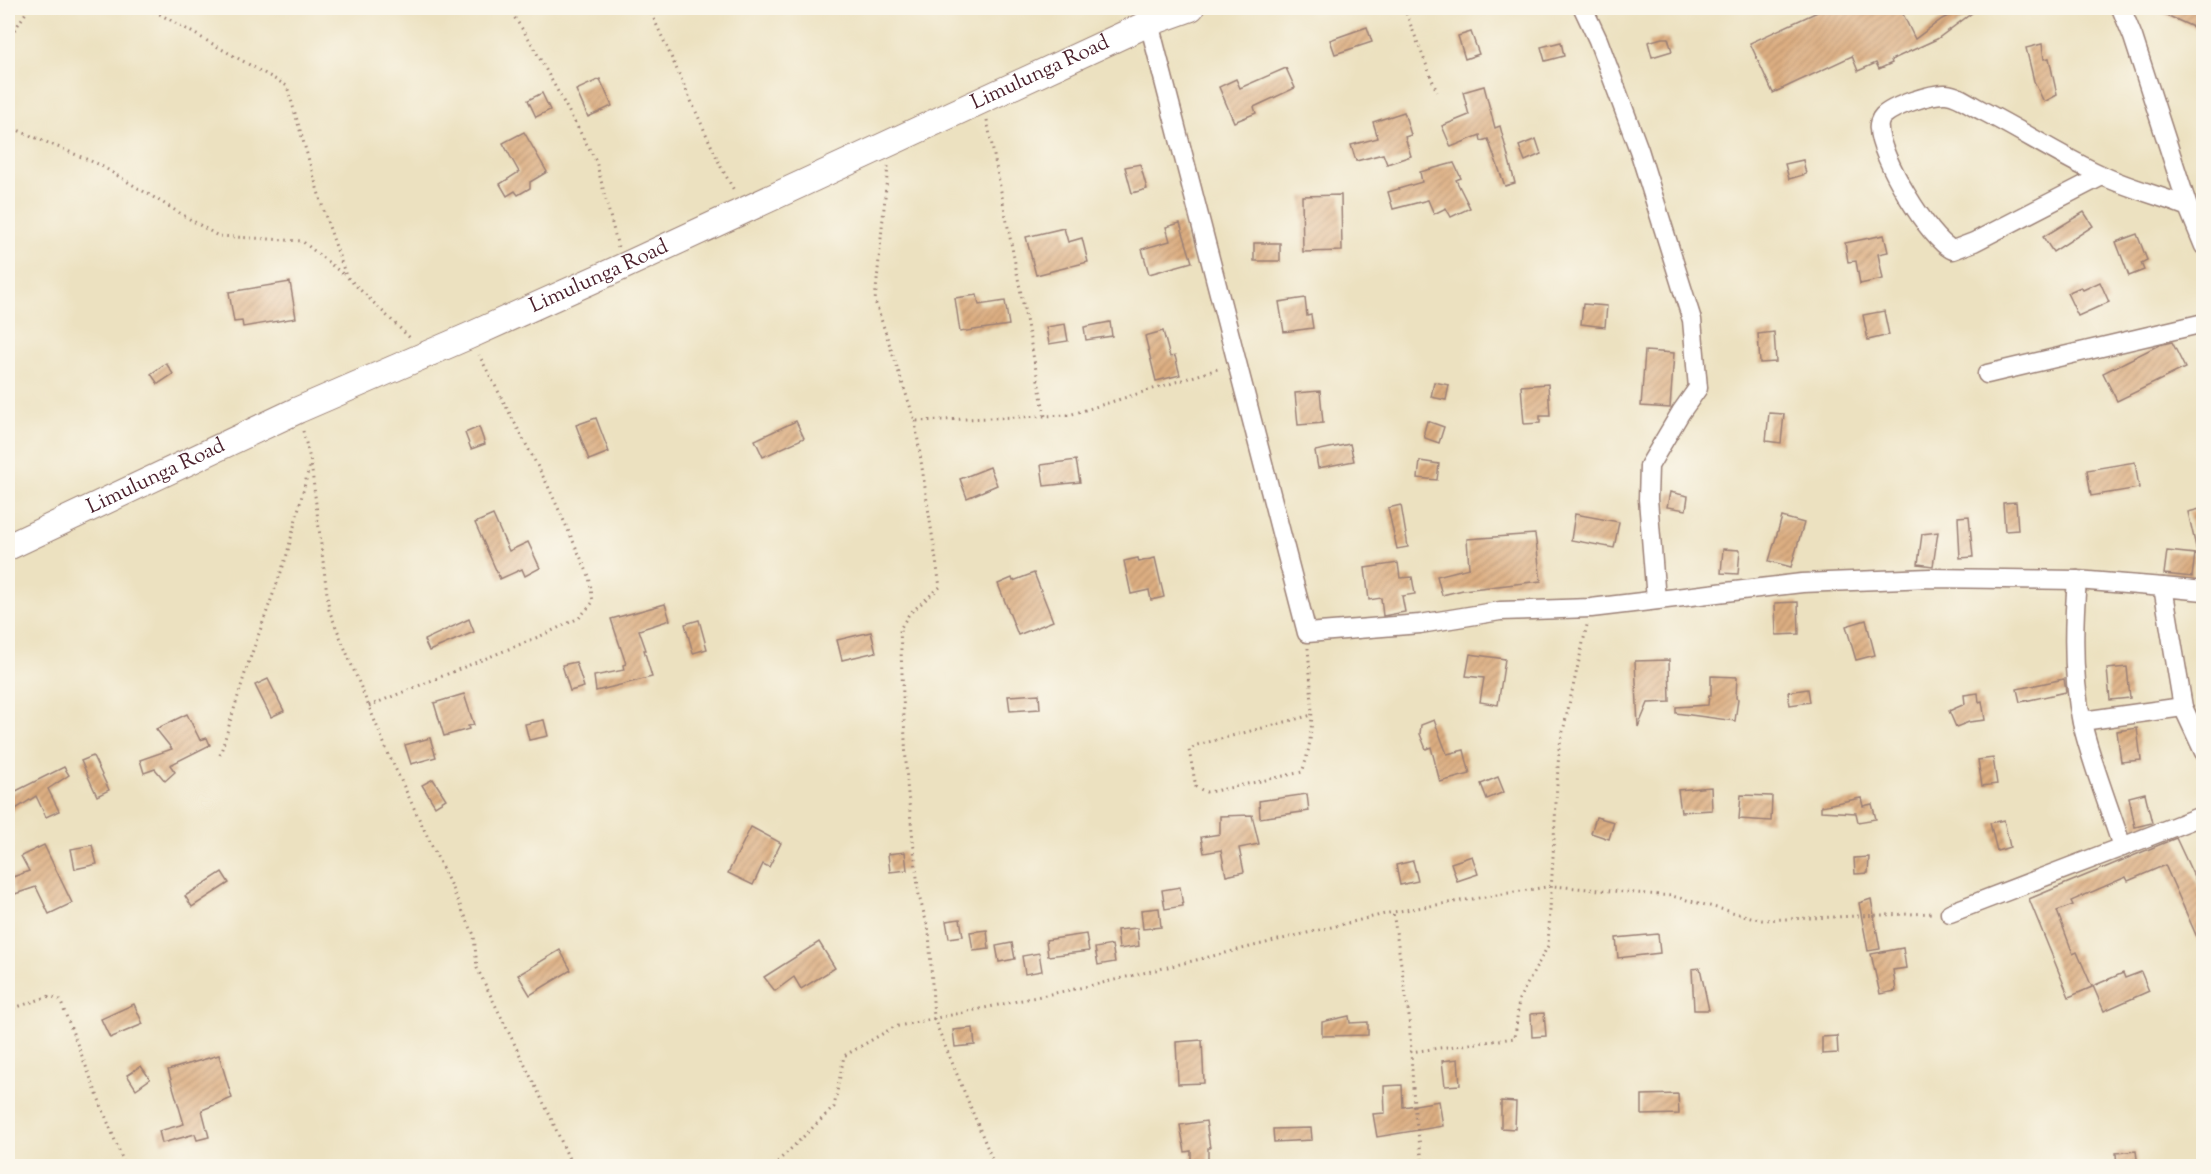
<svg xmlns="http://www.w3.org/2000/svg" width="2211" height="1174" font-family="'Sorts Mill Goudy',serif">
	<defs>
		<pattern id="building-hatch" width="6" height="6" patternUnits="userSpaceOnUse" patternTransform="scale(1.5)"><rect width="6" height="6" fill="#ddaf82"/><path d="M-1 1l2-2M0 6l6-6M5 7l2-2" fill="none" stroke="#b58e6b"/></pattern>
	</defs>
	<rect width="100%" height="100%" fill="#fbf7ec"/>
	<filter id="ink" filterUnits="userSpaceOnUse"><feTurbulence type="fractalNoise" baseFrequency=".0167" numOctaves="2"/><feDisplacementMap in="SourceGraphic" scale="12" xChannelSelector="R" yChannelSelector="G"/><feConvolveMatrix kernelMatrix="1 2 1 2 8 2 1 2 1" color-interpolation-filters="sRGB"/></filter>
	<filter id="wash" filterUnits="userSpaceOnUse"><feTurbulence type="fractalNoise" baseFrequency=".008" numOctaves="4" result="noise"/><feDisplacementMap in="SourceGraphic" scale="24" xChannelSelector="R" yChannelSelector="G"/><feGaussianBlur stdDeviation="1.35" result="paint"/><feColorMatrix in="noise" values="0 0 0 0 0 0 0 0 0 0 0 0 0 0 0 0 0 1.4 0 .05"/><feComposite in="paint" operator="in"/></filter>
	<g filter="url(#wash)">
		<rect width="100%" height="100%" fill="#ece1c0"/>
		<g id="blocks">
			<g fill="url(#building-hatch)">
				<polygon points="1826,8 1900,8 1915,39 1942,19 1965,8 1975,8 1976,10 1937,39 1891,60 1892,63 1879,69 1876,63 1858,71 1852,56 1773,93 1750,43"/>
				<polygon points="2151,8 2204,8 2204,32"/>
				<polygon points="1367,27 1372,42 1335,54 1330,40"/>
				<polygon points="1471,32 1479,54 1465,59 1458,36"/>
				<polygon points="1662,38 1668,38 1672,51 1652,57 1648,42"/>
				<polygon points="1561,42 1564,56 1545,61 1541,47"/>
				<polygon points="2042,44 2044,59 2049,58 2057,95 2044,102 2034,81 2026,48"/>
				<polygon points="1286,68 1295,88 1254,107 1256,113 1234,122 1219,87 1236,79 1240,88"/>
				<polygon points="600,79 612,106 588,117 576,90"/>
				<polygon points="1484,86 1495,128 1500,126 1515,183 1505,186 1488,139 1481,141 1480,135 1451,147 1442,126 1469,115 1463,92"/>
				<polygon points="542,93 550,110 536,117 528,100"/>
				<polygon points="1404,112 1411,135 1405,137 1411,156 1387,164 1383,154 1356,161 1351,145 1378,138 1373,122"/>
				<polygon points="524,132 547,172 530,182 530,188 518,195 515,191 507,196 500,184 519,172 503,143"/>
				<polygon points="1536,139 1541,154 1525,161 1519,146"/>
				<polygon points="1803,160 1806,174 1789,179 1785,164"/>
				<polygon points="1454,163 1461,178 1456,180 1470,208 1451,217 1446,208 1434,214 1428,200 1393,209 1388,192 1422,182 1420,172"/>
				<polygon points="1140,164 1147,189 1132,193 1125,167"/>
				<polygon points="1341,195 1342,251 1303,252 1302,196"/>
				<polygon points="2084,212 2093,226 2053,252 2043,237"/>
				<polygon points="1180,223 1192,262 1149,274 1142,249 1170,241 1166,227"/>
				<polygon points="1064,228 1068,242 1082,238 1088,262 1036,275 1026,237"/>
				<polygon points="2137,234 2147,260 2141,263 2144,270 2129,276 2116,242"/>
				<polygon points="1884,235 1888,252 1878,254 1883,279 1860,284 1856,261 1848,262 1845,243"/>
				<rect x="1254" y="243" width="26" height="18"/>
				<polygon points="290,282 296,318 243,327 242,321 234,322 229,292"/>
				<polygon points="2100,282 2109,302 2078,316 2067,293 2081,287 2083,290"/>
				<polygon points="977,295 979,305 1005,301 1009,325 960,332 955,298"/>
				<polygon points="1305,298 1307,316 1311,315 1313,328 1284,332 1279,302"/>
				<polygon points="1583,304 1607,306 1605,327 1581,324"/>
				<polygon points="1884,311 1889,335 1868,340 1863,315"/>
				<polygon points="1110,322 1112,336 1086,340 1084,327"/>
				<polygon points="1065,324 1068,341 1049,344 1046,327"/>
				<polygon points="1163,331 1170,357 1175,356 1180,375 1156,381 1145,336"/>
				<polygon points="1774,332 1776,362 1760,363 1758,334"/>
				<polygon points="2172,342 2185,368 2117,401 2103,373 2159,345"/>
				<polygon points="1645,351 1674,353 1670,408 1641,406"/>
				<polygon points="166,363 173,374 158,384 151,374"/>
				<polygon points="1434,382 1449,385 1446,400 1431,397"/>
				<polygon points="1548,384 1550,416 1540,416 1540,423 1524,424 1521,386"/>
				<polygon points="1320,391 1323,423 1298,425 1295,393"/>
				<polygon points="1769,413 1784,414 1781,443 1766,441"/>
				<polygon points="596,418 609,452 589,460 576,425"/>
				<polygon points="796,421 804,438 763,457 755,440"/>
				<polygon points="1427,421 1444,427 1439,443 1425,438 1424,432"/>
				<polygon points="479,427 485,444 471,449 465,433"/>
				<polygon points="1350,444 1354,461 1318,468 1315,451"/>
				<polygon points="1076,460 1080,482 1044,486 1041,465"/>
				<polygon points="1420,461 1439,464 1437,480 1418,478"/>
				<polygon points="2135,462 2139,488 2091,496 2087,470"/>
				<polygon points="990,467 997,485 967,498 960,479"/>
				<polygon points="1670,492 1688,496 1686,510 1667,507"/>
				<polygon points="2016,502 2018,530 2005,531 2003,503"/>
				<polygon points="1401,505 1408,547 1397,549 1388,508"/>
				<polygon points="2204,508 2204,556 2198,556 2188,512"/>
				<polygon points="1575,514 1619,522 1614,548 1571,540"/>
				<polygon points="493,515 509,551 528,542 540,568 525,576 522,569 500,579 475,523"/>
				<polygon points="1969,516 1973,557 1960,558 1958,517"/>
				<polygon points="1782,517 1804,523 1791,567 1769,561"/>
				<polygon points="1938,532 1933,566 1918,564 1922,534"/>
				<polygon points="1535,534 1541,581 1463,590 1442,595 1437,576 1469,568 1467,539"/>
				<polygon points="1723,549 1740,550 1738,574 1721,573"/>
				<polygon points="2167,551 2195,554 2192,577 2164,574"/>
				<polygon points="1138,558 1139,562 1155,558 1164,597 1151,600 1149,590 1131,594 1124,561"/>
				<polygon points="1398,563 1400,578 1412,577 1415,594 1402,596 1405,612 1383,616 1381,598 1369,600 1365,568"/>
				<polygon points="1034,573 1053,621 1018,635 998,584 1012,578 1013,581"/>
				<polygon points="1798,602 1799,634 1776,635 1775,603"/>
				<polygon points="665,604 670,620 639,630 646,650 644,650 652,677 596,691 594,676 624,670 623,665 626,664 611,619"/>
				<polygon points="469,619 474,632 429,651 424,640"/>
				<polygon points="699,620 707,649 693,653 685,624"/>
				<polygon points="1866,620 1875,655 1856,660 1846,626"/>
				<polygon points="871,632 876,652 842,660 837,640"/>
				<polygon points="1470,654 1505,659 1498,705 1480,702 1484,678 1466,676"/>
				<polygon points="1669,660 1670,702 1648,703 1638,727 1635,661"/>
				<polygon points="576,662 584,687 570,691 562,665"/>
				<polygon points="2127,667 2130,698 2110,700 2107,669"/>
				<polygon points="1711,676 1737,677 1736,698 1738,699 1735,721 1676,713 1676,707 1708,705 1709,695 1711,695"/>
				<polygon points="268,679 284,711 271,717 255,685"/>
				<polygon points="2064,679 2066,692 2020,702 2017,689"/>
				<polygon points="1808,689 1810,702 1790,705 1788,692"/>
				<polygon points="1978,693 1979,702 1982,701 1985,720 1969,722 1956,727 1949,711 1965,704 1964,695"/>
				<polygon points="464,694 474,725 468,726 469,729 444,736 434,703"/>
				<polygon points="1039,694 1040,709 1010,711 1008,696"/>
				<polygon points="187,714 200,740 207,738 210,745 170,765 175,772 165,781 155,769 144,773 140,760 172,749 156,729"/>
				<polygon points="544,720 548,736 529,740 525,724"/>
				<polygon points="1434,720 1447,754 1464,750 1470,774 1440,782 1431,747 1426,749 1420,734 1421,725"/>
				<polygon points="2137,728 2141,760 2121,762 2117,731"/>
				<polygon points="430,738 436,757 411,764 405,745"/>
				<polygon points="93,756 109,790 97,796 81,761"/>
				<polygon points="1993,758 1997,784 1982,786 1978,760"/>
				<polygon points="64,767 69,775 48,789 59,811 46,817 36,796 8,814 8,795"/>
				<polygon points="1498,777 1504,792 1487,799 1481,784"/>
				<polygon points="433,779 446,799 435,806 422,785"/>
				<polygon points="1711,787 1712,810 1681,812 1678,790"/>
				<polygon points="2145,793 2152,823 2135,827 2129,797"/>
				<polygon points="1307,794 1309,811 1260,818 1259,801"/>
				<polygon points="1741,795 1772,796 1771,821 1739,819"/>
				<polygon points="1861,798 1863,806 1872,804 1876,819 1858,822 1856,813 1821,811 1821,806"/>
				<polygon points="1252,815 1259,844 1239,848 1244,872 1226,876 1221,850 1204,853 1201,837 1220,834 1220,816"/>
				<polygon points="1596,817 1614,822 1609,839 1591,833"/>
				<polygon points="2004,820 2010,847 1997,851 1990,823"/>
				<polygon points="751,827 781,843 769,867 763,864 753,885 728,873"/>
				<polygon points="2176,838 2204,898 2204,953 2165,865 2128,881 2126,877 2071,901 2073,905 2057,911 2073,954 2077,952 2092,987 2069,997 2029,899"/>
				<polygon points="44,845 72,903 49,914 36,887 15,894 10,878 29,871 21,856"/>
				<polygon points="92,845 97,864 75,869 71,849"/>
				<polygon points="905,852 907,870 890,872 888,854"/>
				<polygon points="1472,856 1478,874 1457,881 1451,863"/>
				<polygon points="1869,857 1868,873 1855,874 1854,858"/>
				<polygon points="1413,861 1418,881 1400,885 1396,865"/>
				<polygon points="222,872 229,883 192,907 185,896"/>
				<polygon points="1180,887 1183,906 1165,909 1162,890"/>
				<polygon points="1871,899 1880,949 1868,951 1859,903"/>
				<polygon points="1159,908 1161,927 1143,929 1141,910"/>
				<polygon points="960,919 963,936 949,938 946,921"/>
				<polygon points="1137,928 1139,946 1119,949 1117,930"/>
				<polygon points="987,930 989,949 973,951 970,932"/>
				<polygon points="1086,934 1089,951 1048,956 1046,940"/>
				<polygon points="1658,934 1660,953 1618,958 1616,938"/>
				<polygon points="819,942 835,968 801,989 794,977 775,991 764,977"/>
				<polygon points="1012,943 1015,959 999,962 996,946"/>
				<polygon points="1112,945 1115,962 1098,965 1095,948"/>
				<polygon points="1903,948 1906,968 1893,970 1896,991 1880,994 1871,954"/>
				<polygon points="560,950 571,970 530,995 518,975"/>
				<polygon points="1039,953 1042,971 1025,974 1022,956"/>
				<polygon points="1700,968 1709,1010 1694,1010 1692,969"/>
				<polygon points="2141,972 2149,991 2104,1011 2093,986 2123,973 2125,978"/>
				<polygon points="134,1004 143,1024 110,1038 101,1019"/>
				<polygon points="1544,1013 1546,1036 1532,1037 1531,1014"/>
				<polygon points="1349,1016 1350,1023 1368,1022 1368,1035 1322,1036 1322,1022"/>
				<polygon points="973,1028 975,1045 955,1047 953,1030"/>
				<polygon points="1837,1036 1838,1053 1822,1054 1822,1037"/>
				<polygon points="1202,1040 1204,1083 1178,1084 1176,1042"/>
				<polygon points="219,1055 232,1098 202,1110 209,1137 197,1140 195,1134 162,1143 159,1131 184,1124 168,1070"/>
				<polygon points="1458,1059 1460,1085 1445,1086 1442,1061"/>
				<polygon points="141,1066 150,1079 136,1089 127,1075"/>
				<polygon points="1402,1085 1403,1107 1439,1101 1443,1126 1377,1137 1373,1114 1385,1113 1384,1086"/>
				<polygon points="1678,1094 1679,1114 1642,1115 1642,1095"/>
				<polygon points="1501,1101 1516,1102 1515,1129 1501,1128"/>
				<polygon points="1206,1121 1210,1148 1208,1148 1208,1167 1191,1167 1191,1151 1185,1152 1180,1125"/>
				<polygon points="1311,1128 1312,1140 1274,1142 1273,1129"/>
				<polygon points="2136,1151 2138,1167 2117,1167 2116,1153"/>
			</g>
		</g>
	</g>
	<g filter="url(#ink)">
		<use href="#blocks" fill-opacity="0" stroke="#9b8076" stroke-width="1.5"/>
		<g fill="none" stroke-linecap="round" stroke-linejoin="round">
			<g stroke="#9b8076" stroke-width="21">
				<g id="street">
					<polyline points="1583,8 1598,40 1639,150 1692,320 1698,388 1681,412 1649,466 1648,499 1656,600"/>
					<polyline points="2121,8 2133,37 2188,207"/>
					<polyline points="1149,23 1307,633 1420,624 1500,611 1591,608 1802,583 1930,578 2077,580 2163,587"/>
					<path d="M 2102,176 L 1974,242 L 1953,250 C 1929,240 1879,155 1879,129 C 1878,125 1880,119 1883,116 C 1893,106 1932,93 1946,94 C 1959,95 1972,106 1983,111 C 2022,131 2059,155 2099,174 C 2127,188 2159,195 2188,207 L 2204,246"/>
					<polyline points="1987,374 2204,323"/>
					<polyline points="2204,591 2163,587 2183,707 2204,752"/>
					<polyline points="2082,721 2183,707"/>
					<polyline points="2122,847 2204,815"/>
					<path d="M 1950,913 L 2122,847 C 2109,806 2092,765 2082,723 C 2072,677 2073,627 2077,580"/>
				</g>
			</g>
			<g stroke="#9b8076" stroke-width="28">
				<g id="secondary">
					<path id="s1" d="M 8,547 L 298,410 L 469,336 L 622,267 L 1149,23 L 1191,8"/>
				</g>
			</g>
			<g stroke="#9b8076" stroke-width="3" stroke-dasharray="1.5 4.5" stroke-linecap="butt">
				<polyline points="149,8 287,86 325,215 346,276 411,339"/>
				<polyline points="508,8 529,39 596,161 618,247"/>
				<polyline points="649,8 721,167 735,192"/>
				<polyline points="1404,8 1437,92"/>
				<polyline points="8,40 29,8"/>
				<polyline points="987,120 1045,416"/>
				<polyline points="8,126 98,164 218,236 302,241 344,275"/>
				<polyline points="888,166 875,301 915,421 1069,415 1221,368"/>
				<polyline points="915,421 940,587 909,614 900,629 907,784 919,896 929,931 934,1019 995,1166"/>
				<polyline points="303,431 311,463 329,610 388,753 474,935 477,968 551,1118 572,1166"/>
				<path d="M 1308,648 C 1311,689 1317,733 1302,772 L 1215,791 L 1206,792 L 1196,787 L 1189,750 L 1197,745 L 1312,715"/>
				<polyline points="369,706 543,635 579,618 593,602 589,576 548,486 479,355"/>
				<polyline points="220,755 247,667 286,558 310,464"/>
				<polyline points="8,1010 50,996 60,1000 125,1166"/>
				<polyline points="1410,1052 1515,1038 1519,999 1548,946 1559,749 1587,625"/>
				<polyline points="773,1166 834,1107 844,1056 894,1027 1098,984 1393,912"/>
				<polyline points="1423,1166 1414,1106 1409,1016 1393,912 1552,886 1672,896 1762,920 1933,913"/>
			</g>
			<use href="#street" stroke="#fff" stroke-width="18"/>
			<use href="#secondary" stroke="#fff" stroke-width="26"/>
		</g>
	</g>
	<g text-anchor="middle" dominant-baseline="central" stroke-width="4.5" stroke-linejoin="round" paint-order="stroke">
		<g font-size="21" fill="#4a1f2b" stroke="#fbf7ec">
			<text stroke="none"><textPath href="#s1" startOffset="1136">Limulunga Road</textPath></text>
			<text stroke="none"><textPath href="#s1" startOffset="650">Limulunga Road</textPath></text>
			<text stroke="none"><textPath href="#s1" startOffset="164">Limulunga Road</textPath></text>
		</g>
	</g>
	<rect width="2211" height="1174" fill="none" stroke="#fbf7ec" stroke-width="30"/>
</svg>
